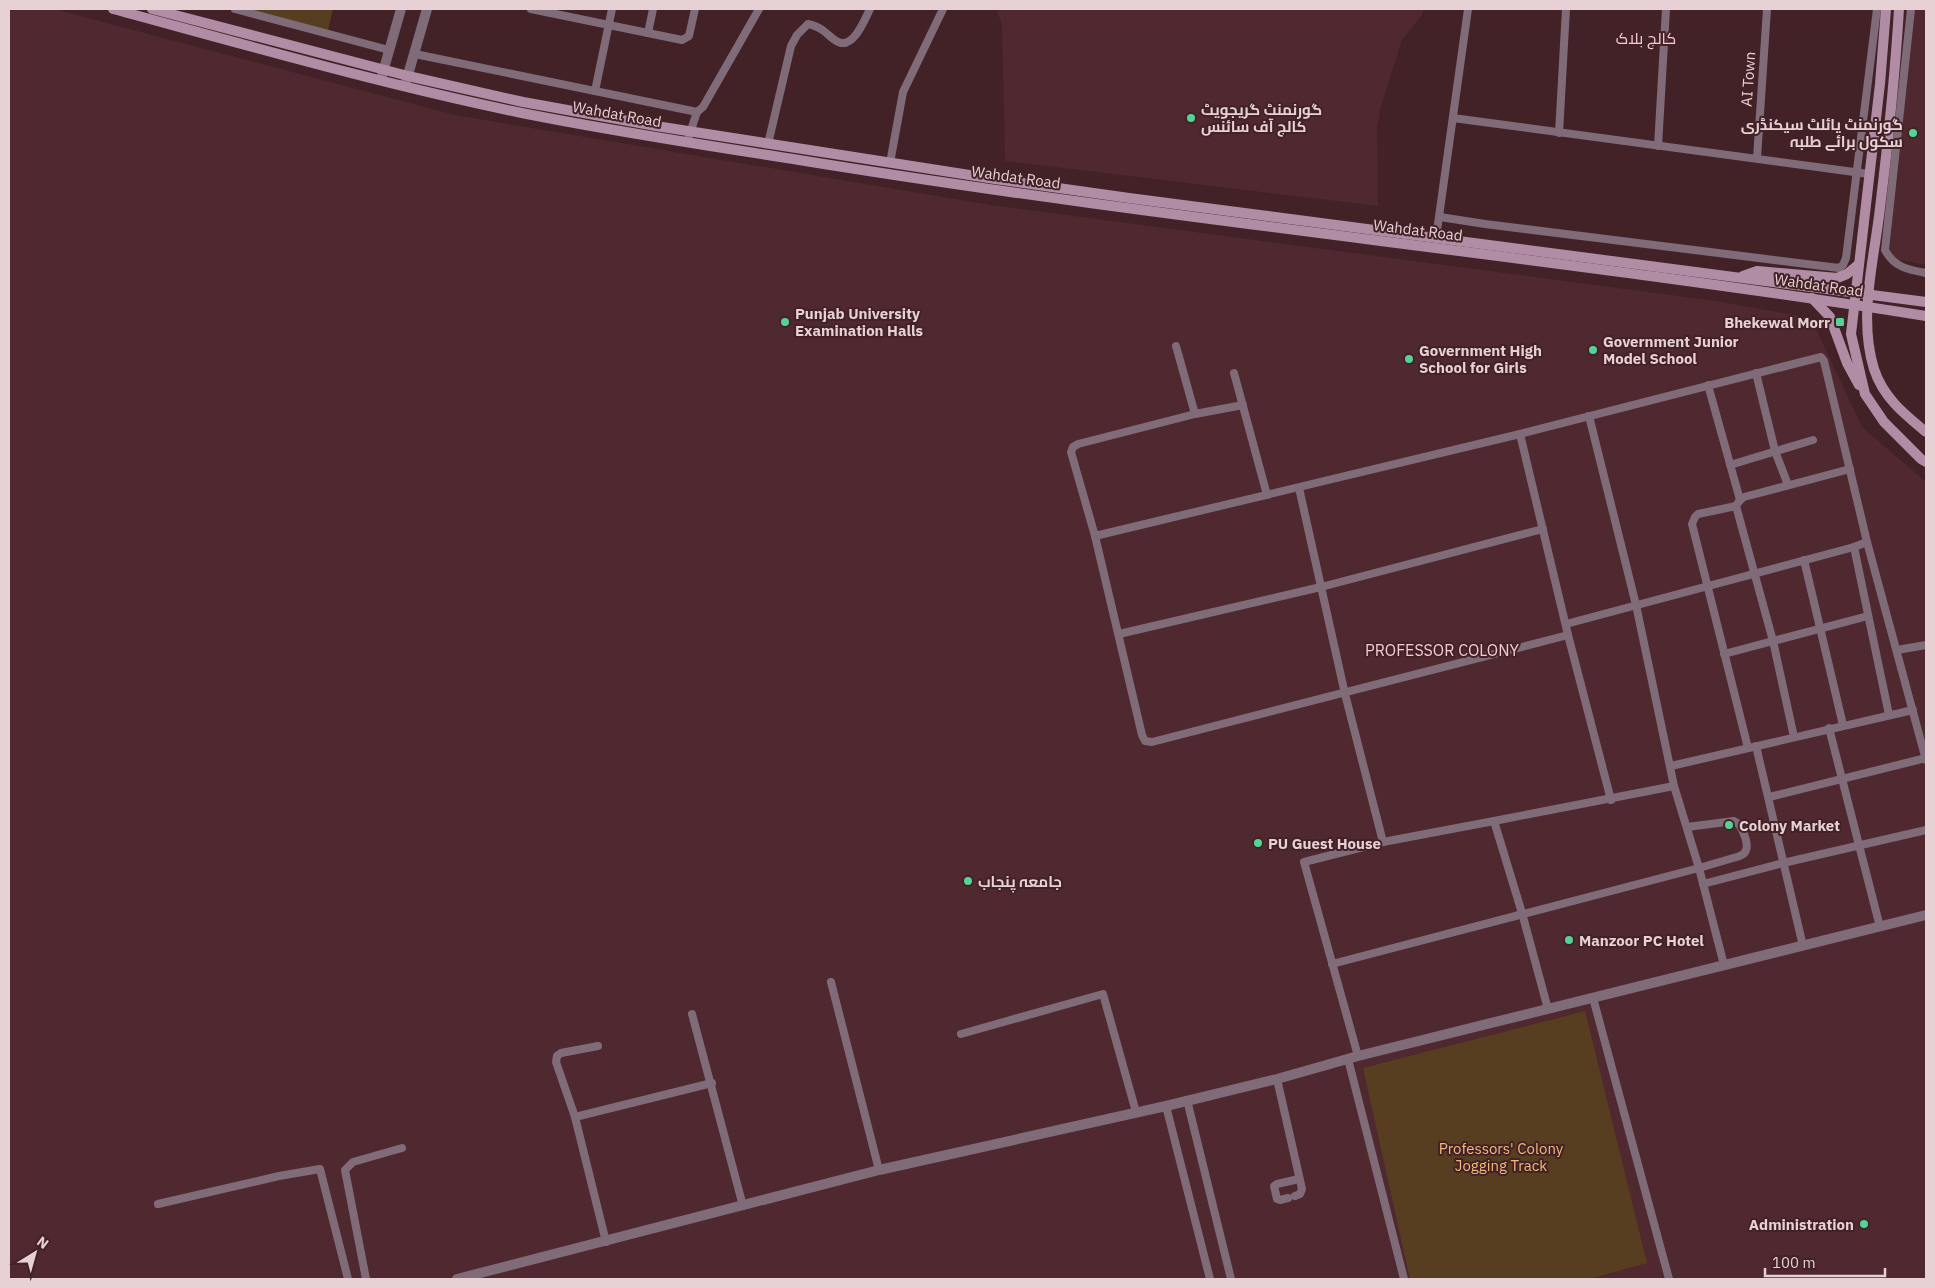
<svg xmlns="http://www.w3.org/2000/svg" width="1935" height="1288" font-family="'IBM Plex Sans',Cairo,sans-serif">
	<rect width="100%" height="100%" fill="#422227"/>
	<g fill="#50282f">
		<polygon points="9,9 54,9 455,115 991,205 1716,301 1811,318 1862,427 1926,482 1926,1279 9,1279"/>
		<polygon points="996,9 1424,9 1422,15 1402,40 1381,106 1377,129 1378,206 1005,161 1002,24"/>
		<polygon points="1910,9 1926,9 1926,265 1889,258"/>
	</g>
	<g fill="#573e20">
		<polygon points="249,9 333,9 328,30"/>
		<polygon points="1585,1011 1647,1263 1589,1279 1410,1279 1363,1068"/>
	</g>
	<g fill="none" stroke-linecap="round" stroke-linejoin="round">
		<g stroke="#806b79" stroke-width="8">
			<polyline points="235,9 389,50"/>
			<polyline points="531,9 682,40 689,36 695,9"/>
			<path d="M 1911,9 L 1885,250 C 1894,267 1908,270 1926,273"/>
			<polyline points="648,33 653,9"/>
			<polyline points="415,54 697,112"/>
			<polyline points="595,91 612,9"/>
			<polyline points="1453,118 1869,174"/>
			<polyline points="1559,133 1566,9"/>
			<polyline points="689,136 697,112 703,107 759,9"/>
			<path d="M 768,144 L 791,46 L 797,35 L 808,24 C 814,25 820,28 825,32 C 830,36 835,42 841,43 C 855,45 865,19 870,9"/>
			<polyline points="1658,146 1666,9"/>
			<polyline points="1757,158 1767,9"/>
			<polyline points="890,163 903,92 943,9"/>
			<polyline points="1440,217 1485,224 1839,268 1843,265 1846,258 1877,9"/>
			<polyline points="1436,238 1468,9"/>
			<polyline points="1176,346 1195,414"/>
			<polyline points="1234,373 1267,495"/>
			<polyline points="1756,373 1775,451 1788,485"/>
			<polyline points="1708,385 1740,500"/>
			<polyline points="1243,405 1195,414 1078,444 1073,447 1071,452 1095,536 1520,434 1821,357 1824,361 1867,542 1926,760"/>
			<polyline points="1520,434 1568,635 1611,800"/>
			<polyline points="1730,465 1813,440"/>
			<polyline points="1299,488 1345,694 1383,842"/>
			<polyline points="1736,506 1698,514 1695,517 1692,524 1748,748"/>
			<polyline points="1095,536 1142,735 1145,741 1152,742 1568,635"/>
			<polyline points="1854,547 1889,715"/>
			<polyline points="1804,560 1843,725"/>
			<polyline points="1566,624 1854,547 1867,542"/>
			<polyline points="1119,634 1321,587 1543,529"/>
			<polyline points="1897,650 1926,645"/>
			<polyline points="1724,654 1868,616"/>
			<polyline points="1829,728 1880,927"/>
			<polyline points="1794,737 1773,641 1736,506 1740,500 1744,497 1850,469"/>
			<polyline points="1756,746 1803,946"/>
			<polyline points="1671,766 1913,710"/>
			<polyline points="1674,786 1699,868 1724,965"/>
			<polyline points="1769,797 1926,758"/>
			<polyline points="1703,884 1783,863 1926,830"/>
			<path d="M 1332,964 L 1699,868 L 1740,856 C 1743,854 1745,854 1746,850 C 1749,843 1741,823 1734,821 L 1687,827"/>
			<polyline points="831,982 879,1170"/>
			<polyline points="1593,998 1669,1279"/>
			<polyline points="1548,1009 1522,913 1494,821 1674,786 1636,605 1589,416"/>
			<polyline points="692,1014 743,1206"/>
			<polyline points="961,1034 1103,994 1136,1112"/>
			<polyline points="598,1046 561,1053 557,1056 556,1062 575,1117 606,1242"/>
			<polyline points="1358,1056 1304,862 1383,842 1494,821"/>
			<polyline points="1348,1059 1404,1279"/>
			<polyline points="1277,1079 1302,1189 1300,1194 1295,1196"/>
			<polyline points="1187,1100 1231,1279"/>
			<polyline points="1166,1106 1210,1279"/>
			<polyline points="575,1117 712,1083"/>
			<polyline points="1288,1198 1280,1200 1277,1199 1274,1186 1277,1184 1299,1179"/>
			<polyline points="158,1204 279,1176 320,1169 348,1279"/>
			<polyline points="366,1279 345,1170 353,1162 402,1148"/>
		</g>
		<g stroke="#806b79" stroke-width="10">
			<polyline points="381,79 401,9"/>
			<polyline points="405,85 427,9"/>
			<polyline points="457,1279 879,1170 1166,1106 1277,1079 1358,1056 1926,915"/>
		</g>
		<g stroke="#b08da4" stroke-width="10">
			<path d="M 113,9 C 246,45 382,84 517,112 C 610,131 705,145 799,160 C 1174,221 1552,257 1926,316"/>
			<polyline points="152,9 408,76 523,102 656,126 995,179 1129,198 1926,302"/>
			<polyline points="1886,9 1880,84 1851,334 1865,394 1884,422 1921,459 1926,462"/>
			<path d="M 1899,9 C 1895,76 1888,142 1880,208 C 1874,261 1858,317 1874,369 C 1883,397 1904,414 1926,432"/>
			<polyline points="1743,276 1757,271 1837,278 1847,274 1859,264"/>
			<polyline points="1812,298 1830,317 1847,363 1859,385"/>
		</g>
	</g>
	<g fill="#54d396" stroke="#422227" stroke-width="2">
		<circle cx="1191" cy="118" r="5"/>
		<circle cx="1913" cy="133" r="5"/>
		<circle cx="785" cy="322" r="5"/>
		<rect x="1835" y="317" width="10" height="10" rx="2.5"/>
		<circle cx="1593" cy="350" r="5"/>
		<circle cx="1409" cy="359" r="5"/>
		<circle cx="1729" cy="825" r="5"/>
		<circle cx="1258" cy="843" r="5"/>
		<circle cx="968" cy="881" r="5"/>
		<circle cx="1569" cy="940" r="5"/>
		<circle cx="1864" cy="1224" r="5"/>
	</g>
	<g text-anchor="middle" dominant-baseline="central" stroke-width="4" stroke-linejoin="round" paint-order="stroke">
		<g font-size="15" fill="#e7d1d4" stroke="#422227">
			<text transform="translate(1748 79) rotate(-86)">AI Town</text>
			<text transform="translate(617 114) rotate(10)">Wahdat Road</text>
			<text transform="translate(1016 177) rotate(8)">Wahdat Road</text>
			<text transform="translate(1418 230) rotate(7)">Wahdat Road</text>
			<text transform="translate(1819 285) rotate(8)">Wahdat Road</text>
		</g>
		<g font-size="15" font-weight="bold" fill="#e7d1d4" stroke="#422227" text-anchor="start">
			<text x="1201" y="109">گورنمنٹ گریجویٹ<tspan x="1201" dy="17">کالج آف سائنس</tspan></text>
			<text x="1903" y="124" text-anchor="end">گورنمنٹ پائلٹ سیکنڈری<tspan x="1903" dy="17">سکول برائے طلبہ</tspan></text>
			<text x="795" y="313">Punjab University<tspan x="795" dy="17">Examination Halls</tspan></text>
			<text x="1830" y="322" text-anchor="end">Bhekewal Morr</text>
			<text x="1603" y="341">Government Junior<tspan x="1603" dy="17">Model School</tspan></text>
			<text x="1419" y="350">Government High<tspan x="1419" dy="17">School for Girls</tspan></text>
			<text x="1739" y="825">Colony Market</text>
			<text x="1268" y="843">PU Guest House</text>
			<text x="978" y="881">جامعہ پنجاب</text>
			<text x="1579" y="940">Manzoor PC Hotel</text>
			<text x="1854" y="1224" text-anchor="end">Administration</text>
		</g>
		<g font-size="15" fill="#f2b977" stroke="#422227">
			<text x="1501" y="1148">Professors' Colony<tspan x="1501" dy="17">Jogging Track</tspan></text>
		</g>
		<g font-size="16" fill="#f5c9cf" stroke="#422227">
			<text x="1646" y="38">کالج بلاک</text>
			<text x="1442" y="650">PROFESSOR COLONY</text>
		</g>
	</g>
	<rect width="1935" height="1288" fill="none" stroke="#e7d1d4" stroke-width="20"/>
	<g transform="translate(35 1253) rotate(37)" stroke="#422227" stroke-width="4" paint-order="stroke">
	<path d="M0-4L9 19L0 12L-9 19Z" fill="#e7d1d4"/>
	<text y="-8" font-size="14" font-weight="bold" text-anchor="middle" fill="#e7d1d4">N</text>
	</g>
	<path d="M1765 1268v8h120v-8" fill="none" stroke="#e7d1d4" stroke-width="2.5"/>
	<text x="1772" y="1268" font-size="15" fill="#e7d1d4" stroke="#422227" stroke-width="4" paint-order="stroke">100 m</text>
</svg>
